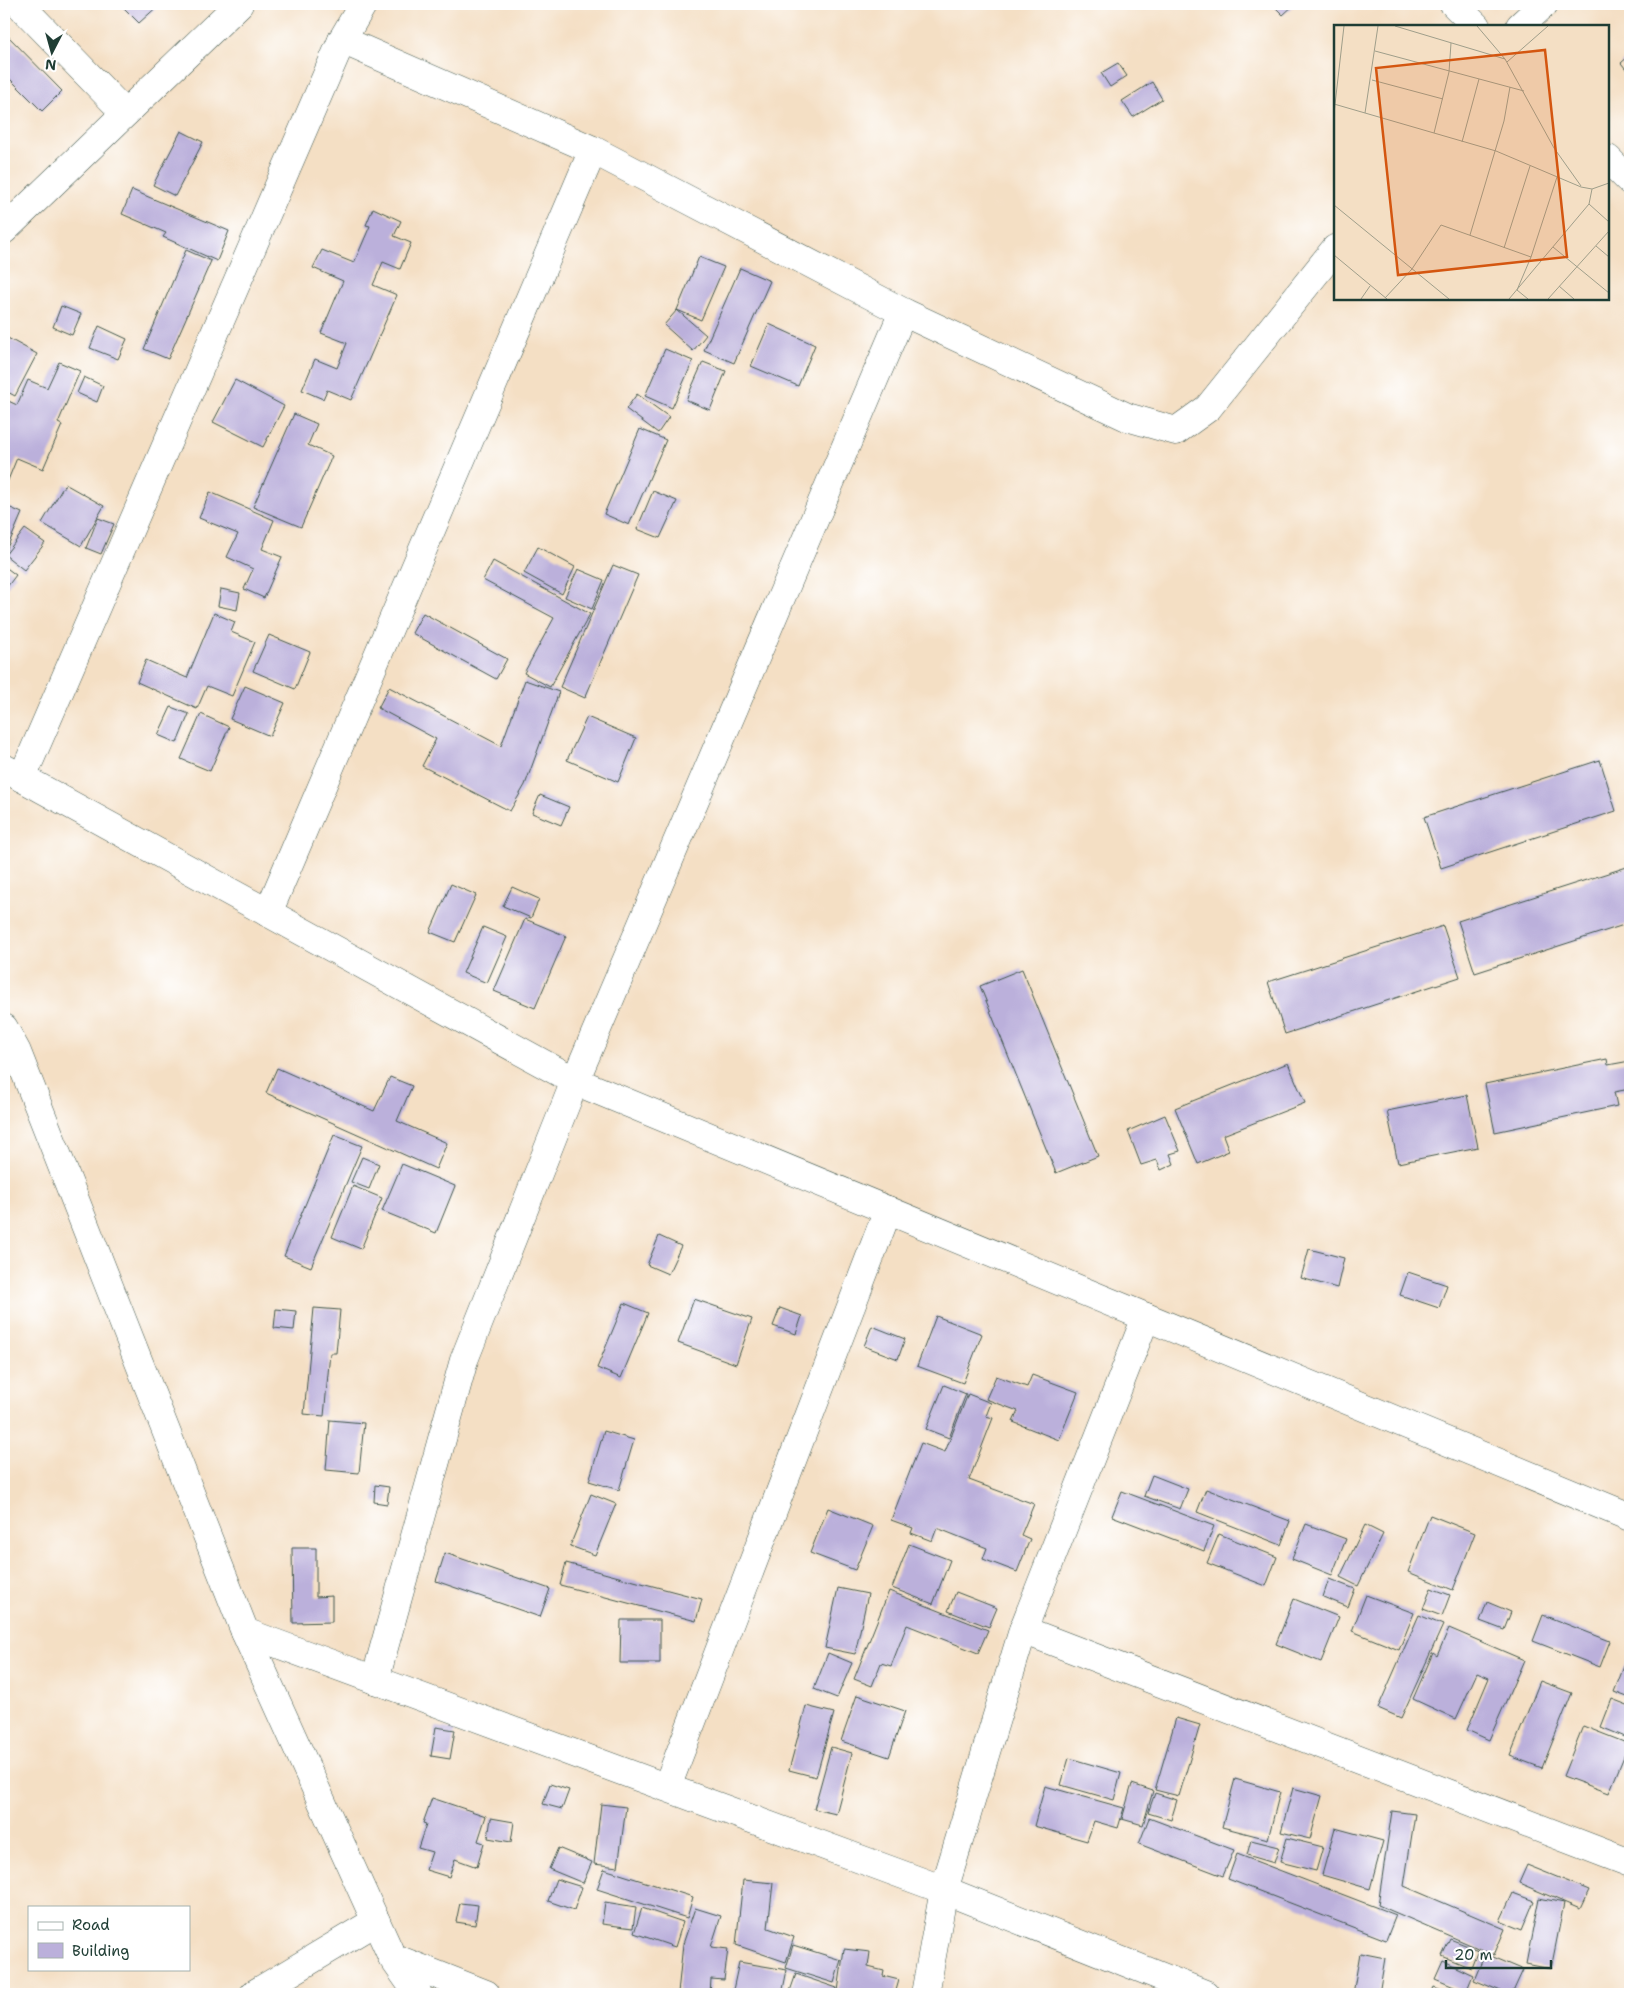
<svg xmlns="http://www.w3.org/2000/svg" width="1634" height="1998" font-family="'Shantell Sans',sans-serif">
	<rect width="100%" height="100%" fill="#fff"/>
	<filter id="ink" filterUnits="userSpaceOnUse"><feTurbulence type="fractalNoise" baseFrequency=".02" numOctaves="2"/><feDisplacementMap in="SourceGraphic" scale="10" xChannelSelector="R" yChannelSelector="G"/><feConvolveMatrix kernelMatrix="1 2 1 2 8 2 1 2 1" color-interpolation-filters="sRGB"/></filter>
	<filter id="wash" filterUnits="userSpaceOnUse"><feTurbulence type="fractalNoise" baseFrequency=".0096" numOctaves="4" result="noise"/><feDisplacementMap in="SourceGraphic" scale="20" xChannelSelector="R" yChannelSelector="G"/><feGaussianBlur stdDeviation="1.12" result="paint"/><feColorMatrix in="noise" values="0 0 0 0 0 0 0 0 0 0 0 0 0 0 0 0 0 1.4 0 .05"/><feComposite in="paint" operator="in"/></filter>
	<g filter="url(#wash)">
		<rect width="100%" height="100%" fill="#f4dfc4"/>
		<g id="blocks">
			<g fill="#bbb0db">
				<polygon points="120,4 160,4 139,23"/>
				<polygon points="1272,4 1295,4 1283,15"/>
				<polygon points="4,32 62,91 42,111 4,73"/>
				<polygon points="1630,55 1630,74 1621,63"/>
				<polygon points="1118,63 1127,76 1110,87 1101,73"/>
				<polygon points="1152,82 1162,99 1133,117 1122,101"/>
				<polygon points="181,131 203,142 175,196 153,185"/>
				<polygon points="132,190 229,231 217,261 163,237 166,233 122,214"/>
				<polygon points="373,208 401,221 394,236 411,243 400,269 383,262 373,285 397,295 351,400 327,390 323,399 302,390 315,359 337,368 347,343 321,333 343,281 313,268 322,250 354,263 370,226 366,225"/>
				<polygon points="186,250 211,261 168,359 144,349"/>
				<polygon points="699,257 724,267 701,320 677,310 706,335 693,351 664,325 677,310"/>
				<polygon points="740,268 770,281 734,363 704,350"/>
				<polygon points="61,306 81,314 72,335 53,327"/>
				<polygon points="769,324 815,345 798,386 751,366"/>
				<polygon points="99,326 127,339 118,359 90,348"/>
				<polygon points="4,336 37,354 15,396 4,390"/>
				<polygon points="665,349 693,361 672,408 645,396"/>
				<polygon points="59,362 80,371 58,423 62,425 43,469 17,458 4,490 4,399 17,405 28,380 47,388"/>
				<polygon points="703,362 726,371 710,410 686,400"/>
				<polygon points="84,377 103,386 97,402 77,393"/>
				<polygon points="235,380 284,406 263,447 213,422"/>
				<polygon points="637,394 669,417 658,433 626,409"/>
				<polygon points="294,414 317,424 308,445 332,456 301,527 253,507"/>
				<polygon points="640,429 666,440 629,525 604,514"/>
				<polygon points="65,484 104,506 81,546 42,523"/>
				<polygon points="653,491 677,501 660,538 637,529"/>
				<polygon points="210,492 274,520 262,549 282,557 264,598 244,589 253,569 227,557 238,534 199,518"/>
				<polygon points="4,505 22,513 4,555"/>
				<polygon points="98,518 114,524 101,554 86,548"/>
				<polygon points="25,529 45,543 24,570 5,555"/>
				<polygon points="538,547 575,567 562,594 524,573"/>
				<polygon points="493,561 590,614 550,687 524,673 554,618 483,580"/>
				<polygon points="613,565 638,575 585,698 560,687"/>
				<polygon points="4,566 16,575 4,591"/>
				<polygon points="578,569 604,580 592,609 565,597"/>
				<polygon points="221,589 240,593 237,610 218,606"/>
				<polygon points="214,613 235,622 231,632 255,642 232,696 207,686 197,709 137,682 146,660 187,678"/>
				<polygon points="423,613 507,659 496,679 412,633"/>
				<polygon points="269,635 310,652 295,689 253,671"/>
				<polygon points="525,680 559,692 525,785 510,811 422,766 436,739 378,708 389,687 501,746"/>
				<polygon points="245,686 285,703 270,736 230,719"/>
				<polygon points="171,707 189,714 177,743 158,735"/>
				<polygon points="201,714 229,727 210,771 181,759"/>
				<polygon points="587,717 636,738 618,782 567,760"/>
				<polygon points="1600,760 1616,811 1441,868 1424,817"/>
				<polygon points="540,795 569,807 561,825 532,813"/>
				<polygon points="1630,866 1630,923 1475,973 1458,921"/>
				<polygon points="451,884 476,895 455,942 430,932"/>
				<polygon points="512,887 539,899 531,918 503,906"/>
				<polygon points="525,919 566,936 535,1008 494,991"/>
				<polygon points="1443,926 1460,977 1285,1034 1268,982"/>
				<polygon points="483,927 507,937 487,983 463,973"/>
				<polygon points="1022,969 1098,1156 1056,1173 980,986"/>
				<polygon points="1607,1059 1608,1065 1630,1061 1630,1089 1614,1092 1617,1106 1495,1132 1485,1084"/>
				<polygon points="1288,1063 1305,1103 1223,1135 1229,1151 1198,1164 1175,1108"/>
				<polygon points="277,1068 374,1111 390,1077 412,1086 397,1121 447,1143 436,1169 266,1093"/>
				<polygon points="1467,1095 1478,1147 1398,1163 1387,1111"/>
				<polygon points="1165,1115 1180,1151 1170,1154 1174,1164 1161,1170 1157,1160 1141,1165 1128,1131"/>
				<polygon points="334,1135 362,1146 311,1267 284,1256"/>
				<polygon points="362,1157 379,1164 369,1189 351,1182"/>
				<polygon points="402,1164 455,1186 436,1233 382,1211"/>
				<polygon points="353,1186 382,1198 361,1249 332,1237"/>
				<polygon points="659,1236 681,1246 668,1274 647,1265"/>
				<polygon points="1309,1249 1344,1258 1337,1288 1301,1278"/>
				<polygon points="1408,1272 1447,1285 1439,1308 1400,1295"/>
				<polygon points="694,1299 752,1319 736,1364 678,1343"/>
				<polygon points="624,1303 648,1313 621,1378 597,1368"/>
				<polygon points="314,1308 340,1310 336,1353 330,1353 324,1416 304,1414"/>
				<polygon points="780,1308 802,1316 796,1334 773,1326"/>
				<polygon points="276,1309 296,1311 294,1330 274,1328"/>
				<polygon points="936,1316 982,1334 963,1383 917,1366"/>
				<polygon points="872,1326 905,1339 898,1359 864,1346"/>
				<polygon points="1032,1375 1078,1392 1059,1440 1013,1422 1018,1411 986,1399 996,1376 1027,1387"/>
				<polygon points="944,1385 966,1394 949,1438 926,1429"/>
				<polygon points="968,1394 991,1403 986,1416 993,1418 969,1480 1034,1504 1021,1535 1030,1539 1017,1572 983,1559 987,1548 937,1528 932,1541 911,1533 913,1528 891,1520 921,1443 945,1452"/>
				<polygon points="330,1420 364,1423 359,1473 326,1470"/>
				<polygon points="604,1431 634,1440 619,1490 589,1481"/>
				<polygon points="1152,1475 1188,1489 1180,1509 1144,1496"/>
				<polygon points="375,1485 389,1487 387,1504 374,1502"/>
				<polygon points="1206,1489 1290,1521 1281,1545 1197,1512"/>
				<polygon points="1122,1491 1214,1526 1204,1551 1112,1516"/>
				<polygon points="591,1494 616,1504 595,1555 570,1546"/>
				<polygon points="828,1508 873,1526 855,1570 810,1553"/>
				<polygon points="1430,1515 1475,1533 1453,1590 1408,1572"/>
				<polygon points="1306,1524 1346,1539 1332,1575 1292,1559"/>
				<polygon points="1365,1525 1383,1534 1358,1586 1340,1577"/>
				<polygon points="1219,1534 1277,1557 1266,1586 1207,1563"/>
				<polygon points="909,1544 950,1560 933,1604 892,1588"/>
				<polygon points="292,1548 316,1548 316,1597 332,1596 332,1622 293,1623"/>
				<polygon points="445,1553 550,1589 540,1617 436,1581"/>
				<polygon points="566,1563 702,1599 696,1621 560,1585"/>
				<polygon points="1329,1579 1355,1589 1348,1607 1323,1597"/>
				<polygon points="838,1588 868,1594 855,1654 825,1648"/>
				<polygon points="1431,1588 1450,1595 1442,1616 1423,1609"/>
				<polygon points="889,1591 988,1630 978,1653 907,1625 891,1666 881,1663 872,1686 854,1679"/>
				<polygon points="956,1592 997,1608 989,1627 948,1611"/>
				<polygon points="1366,1595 1414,1613 1399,1650 1352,1631"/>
				<polygon points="1294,1599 1339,1617 1321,1662 1276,1644"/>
				<polygon points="1487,1602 1511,1612 1504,1630 1480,1621"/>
				<polygon points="1419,1615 1443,1625 1401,1718 1378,1708"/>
				<polygon points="1543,1615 1610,1641 1600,1667 1533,1641"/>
				<polygon points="621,1620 660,1620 660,1663 620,1663"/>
				<polygon points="1449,1628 1524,1660 1489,1740 1467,1730 1489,1678 1477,1673 1456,1719 1413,1699 1433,1653 1437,1656"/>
				<polygon points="1630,1651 1630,1698 1614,1692"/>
				<polygon points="828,1653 852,1663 837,1698 814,1689"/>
				<polygon points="1540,1681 1572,1693 1542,1768 1510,1756"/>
				<polygon points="857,1695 905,1711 889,1757 841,1741"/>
				<polygon points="1612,1699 1630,1706 1630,1739 1601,1727"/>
				<polygon points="806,1706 834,1713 816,1777 789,1770"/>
				<polygon points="1176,1718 1200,1725 1179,1796 1155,1790"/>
				<polygon points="1583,1726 1629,1744 1609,1793 1563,1776"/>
				<polygon points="436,1727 455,1730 450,1759 431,1756"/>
				<polygon points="831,1747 852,1753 836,1814 814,1809"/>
				<polygon points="1069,1758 1121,1773 1114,1800 1061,1785"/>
				<polygon points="1235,1779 1280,1792 1268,1839 1222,1827"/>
				<polygon points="550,1784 569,1790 562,1809 543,1804"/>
				<polygon points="1132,1784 1153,1791 1143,1825 1122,1819"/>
				<polygon points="1045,1786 1124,1808 1118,1828 1094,1821 1087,1841 1034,1826"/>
				<polygon points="1293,1788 1322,1796 1310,1839 1281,1832"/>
				<polygon points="1155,1793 1177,1800 1171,1820 1148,1813"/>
				<polygon points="432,1798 486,1816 478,1841 484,1843 477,1867 455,1859 449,1877 426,1870 432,1852 418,1848 426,1824 423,1823"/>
				<polygon points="601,1804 626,1807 618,1867 594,1864"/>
				<polygon points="1392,1811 1415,1814 1404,1886 1505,1929 1494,1955 1378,1905"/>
				<polygon points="491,1818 514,1822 511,1842 488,1838"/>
				<polygon points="1149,1818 1234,1850 1223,1876 1139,1844"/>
				<polygon points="1335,1828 1383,1841 1370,1889 1322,1875"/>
				<polygon points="1287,1838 1323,1847 1316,1871 1280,1862"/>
				<polygon points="1251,1840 1279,1847 1274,1863 1247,1855"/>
				<polygon points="558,1848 592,1862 583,1883 549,1869"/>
				<polygon points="1237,1854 1396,1915 1386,1940 1228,1879"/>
				<polygon points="1527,1865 1589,1890 1580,1909 1519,1883"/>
				<polygon points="604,1869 693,1897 687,1918 597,1889"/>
				<polygon points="556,1879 582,1887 574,1910 548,1901"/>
				<polygon points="743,1880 773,1883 768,1928 794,1937 786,1962 736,1945"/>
				<polygon points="1513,1893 1534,1901 1522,1930 1500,1921"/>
				<polygon points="1539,1898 1564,1903 1551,1969 1526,1964"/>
				<polygon points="605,1902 636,1907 633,1928 602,1924"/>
				<polygon points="460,1903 478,1905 475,1925 456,1922"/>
				<polygon points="642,1908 683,1922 675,1947 634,1933"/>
				<polygon points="695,1908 721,1916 711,1947 728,1949 724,1980 711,1979 710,1994 678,1993 683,1944"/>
				<polygon points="1450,1939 1478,1950 1471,1968 1442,1956"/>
				<polygon points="793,1945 841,1960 834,1983 786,1968"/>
				<polygon points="844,1949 870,1952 868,1967 884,1971 883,1976 899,1980 895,1994 852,1994 838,1991"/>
				<polygon points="1360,1953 1385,1958 1379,1994 1353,1994"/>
				<polygon points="1485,1954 1523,1970 1512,1994 1508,1994 1474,1980"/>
				<polygon points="1443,1961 1473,1975 1466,1992 1435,1979"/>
				<polygon points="739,1962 787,1970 782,1994 752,1994 733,1990"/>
				<polygon points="796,1974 837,1988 834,1994 789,1994"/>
				<polygon points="1434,1987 1452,1994 1431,1994"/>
			</g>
		</g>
	</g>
	<g filter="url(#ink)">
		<use href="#blocks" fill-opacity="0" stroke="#3f554a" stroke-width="1"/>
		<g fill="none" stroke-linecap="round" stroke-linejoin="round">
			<g stroke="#3f554a" stroke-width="29">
				<g id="minor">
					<polyline points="19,4 125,113"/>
					<polyline points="1454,4 1476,26"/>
					<polyline points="1520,26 1544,4"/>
					<polyline points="342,40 593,150 903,312 1127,417 1176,431 1208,408 1335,249"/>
					<polyline points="1608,159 1630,181"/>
					<polyline points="4,230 239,4"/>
					<polyline points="4,768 575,1081 1630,1517"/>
					<polyline points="22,778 342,40 363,4"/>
					<polyline points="268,913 593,150"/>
					<polyline points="4,1028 17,1052 245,1632 392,1957 418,1994"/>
					<polyline points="1023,1630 1630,1863"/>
					<polyline points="245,1632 944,1890 1205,1994"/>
					<polyline points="375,1680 464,1360 575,1081 903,312"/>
					<polyline points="667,1787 888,1210"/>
					<polyline points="392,1957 486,1994"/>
					<polyline points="254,1994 376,1921"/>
					<polyline points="925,1994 944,1890 1023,1630 1146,1317"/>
				</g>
			</g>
			<use href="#minor" stroke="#fff" stroke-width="28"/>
		</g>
	</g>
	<g transform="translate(1334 25)">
		<rect width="275" height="275" fill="#f4dfc4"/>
		<path fill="none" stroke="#9f9e8a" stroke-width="1" d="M 61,1 L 171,34M 143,1 L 171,34 L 220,123 L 247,161M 41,26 L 190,66M 173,37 L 214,1M 38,55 L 109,74M 0,79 L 162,126 L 247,162 L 258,164 L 275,158M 0,88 L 10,1M 31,88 L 44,1M 100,108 L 115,47 L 117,18M 128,117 L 145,54M 255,179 L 275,197M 0,180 L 115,274M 136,210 L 170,96 L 176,62M 262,221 L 275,232M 219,222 L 275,268M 170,223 L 196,141M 0,230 L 53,274M 225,261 L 240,274M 51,273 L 78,244 L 107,200 L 197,232M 27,274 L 36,261M 175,274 L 255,179 L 258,164M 194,274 L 183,265 L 197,232 L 223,152M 214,274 L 275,206"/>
		<path fill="#d45610" fill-opacity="0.15" stroke="#d45610" stroke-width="2.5" d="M 211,25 L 233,232 L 64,250 L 42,43 Z"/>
		<rect width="275" height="275" fill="none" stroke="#1f3d34" stroke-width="2.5"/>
	</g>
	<rect width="1634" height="1998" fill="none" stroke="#fff" stroke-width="20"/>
	<rect x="28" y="1906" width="162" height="65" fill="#ffffff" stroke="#a5b1ae"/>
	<rect x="38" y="1922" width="25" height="8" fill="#ffffff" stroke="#a5b1ae"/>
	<text x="72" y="1930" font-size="15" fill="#1f3d34">Road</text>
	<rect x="38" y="1943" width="25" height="15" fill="#bbb0db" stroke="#a5b1ae"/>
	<text x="72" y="1956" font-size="15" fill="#1f3d34">Building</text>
	<g transform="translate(52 52) rotate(186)" stroke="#ffffff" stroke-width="4" paint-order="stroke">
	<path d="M0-4L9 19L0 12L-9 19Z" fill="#1f3d34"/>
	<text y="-8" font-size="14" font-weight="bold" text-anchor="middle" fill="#1f3d34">N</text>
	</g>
	<path d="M1446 1960v8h105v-8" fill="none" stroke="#1f3d34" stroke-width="2.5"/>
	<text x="1454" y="1960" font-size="15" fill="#1f3d34" stroke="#ffffff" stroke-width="4" paint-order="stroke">20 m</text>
</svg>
